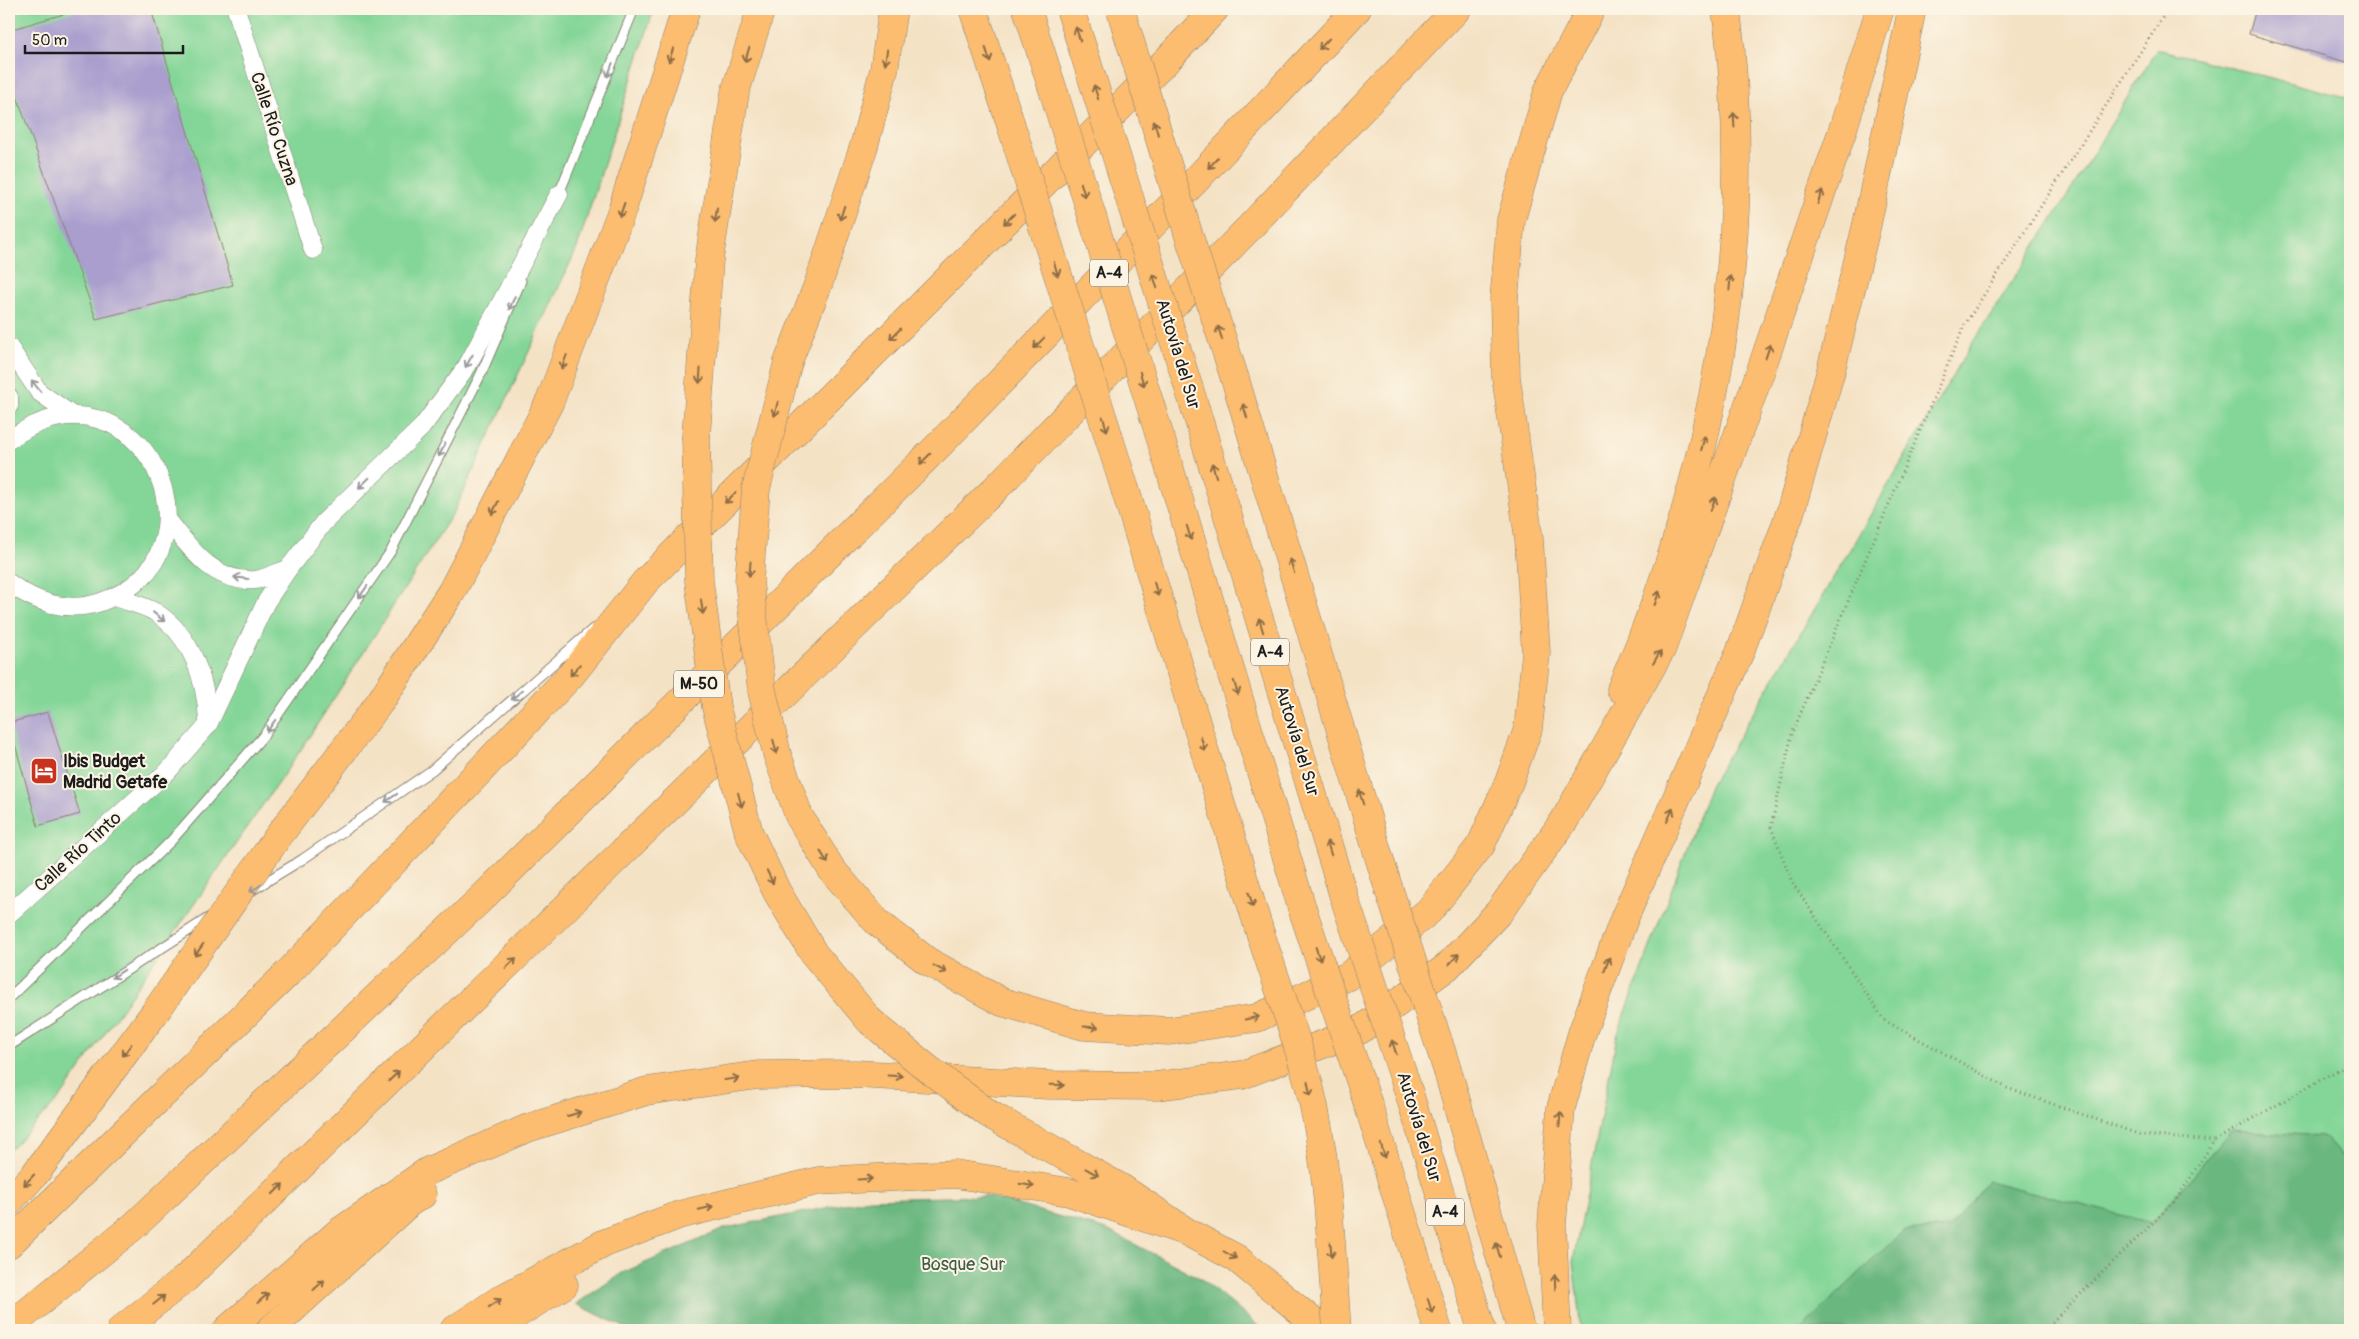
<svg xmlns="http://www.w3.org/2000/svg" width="2359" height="1339" font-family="Pangolin,sans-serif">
	<rect width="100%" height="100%" fill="#fcf5e5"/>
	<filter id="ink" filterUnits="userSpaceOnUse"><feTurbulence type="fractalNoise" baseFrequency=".02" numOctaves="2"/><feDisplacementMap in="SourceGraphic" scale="10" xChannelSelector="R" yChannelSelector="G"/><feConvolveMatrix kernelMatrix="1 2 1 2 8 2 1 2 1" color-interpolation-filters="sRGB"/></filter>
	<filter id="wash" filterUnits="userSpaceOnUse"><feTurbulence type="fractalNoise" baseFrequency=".0096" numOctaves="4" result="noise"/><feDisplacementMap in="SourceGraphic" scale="20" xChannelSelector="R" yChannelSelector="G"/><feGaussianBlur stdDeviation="1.12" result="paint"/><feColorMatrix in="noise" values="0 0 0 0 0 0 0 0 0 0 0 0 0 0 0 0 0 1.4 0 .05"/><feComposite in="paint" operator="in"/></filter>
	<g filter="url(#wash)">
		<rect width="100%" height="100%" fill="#f4e2c5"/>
		<g fill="#83d697" stroke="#50795a">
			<polygon points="9,9 654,9 577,248 455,510 300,751 60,1098 9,1151"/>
			<polygon points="2157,49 2350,98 2350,1330 1581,1330 1573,1261 1617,1036 1710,786 1971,345 2068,195"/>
		</g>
		<g fill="#6ab780" stroke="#436a4e">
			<polygon points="2232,1130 2323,1136 2350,1165 2350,1330 1800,1330 1903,1231 1949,1228 1988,1181 2152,1223"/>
			<polygon points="986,1196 1107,1230 1202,1279 1263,1330 630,1330 576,1304 622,1273 726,1228 869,1199"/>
		</g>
		<g id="blocks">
			<g fill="#a99ece">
				<polygon points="81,9 151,9 233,285 96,319 9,74 9,30"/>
				<polygon points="2256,9 2350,9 2350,63 2249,34"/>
				<polygon points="48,712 80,814 38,826 9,723"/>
			</g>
		</g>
	</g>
	<g filter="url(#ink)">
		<use href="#blocks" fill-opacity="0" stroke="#887f70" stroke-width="1"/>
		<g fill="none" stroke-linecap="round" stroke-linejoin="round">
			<g stroke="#887f70" stroke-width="11">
				<g id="lane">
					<polyline points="558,196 634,9"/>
					<polyline points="251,891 303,859 432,770 593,629"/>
					<polyline points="9,998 171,841 264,735 391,551 481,374 521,281"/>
					<polyline points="9,1046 210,917"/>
				</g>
			</g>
			<g stroke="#887f70" stroke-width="19">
				<g id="street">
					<polyline points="236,9 313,250"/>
					<polyline points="9,347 39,392 73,416"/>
					<polyline points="9,397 9,406"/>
					<path d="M 9,440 C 140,346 237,555 101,602 C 68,613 36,603 9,583"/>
					<path d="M 167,519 C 190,548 213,583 255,580 C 265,579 278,572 288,569"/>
					<path d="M 115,597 C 128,602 143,605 155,612 C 192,635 206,680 208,721"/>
					<polyline points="9,914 168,771 208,725 266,602 288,569 324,522 422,427 467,366 559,194"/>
				</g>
			</g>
			<g stroke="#887f70" stroke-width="29">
				<g id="highway">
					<polyline points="973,9 1010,122"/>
					<polyline points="1027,9 1054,93"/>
					<polyline points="1070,9 1086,59"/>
					<polyline points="788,362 819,282 864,146 884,70 893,9"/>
					<polyline points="1235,379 1385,877"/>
					<polyline points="1196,411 1343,894"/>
					<polyline points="696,436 709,260 735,93 761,9"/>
					<polyline points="1165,453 1302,908"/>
					<polyline points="1126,492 1258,926"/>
					<path d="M 1621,689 C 1714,476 1757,240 1726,9"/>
					<polyline points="799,816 832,870 877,922 927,961 1002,1002 1084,1026 1169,1031 1257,1018 1348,976 1429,911 1481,845 1509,782 1528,729 1536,653 1529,539 1506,377 1504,300 1511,220 1548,91 1591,9"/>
					<polyline points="749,833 777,892 814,954 870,1021"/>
					<polyline points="277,838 380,702 452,591 550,401 622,210 686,9"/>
					<polyline points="1448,1072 1521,1330"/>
					<polyline points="1409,1093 1482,1330"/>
					<polyline points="1368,1104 1438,1330"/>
					<polyline points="989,1114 1123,1189 1187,1232 1236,1258 1323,1330"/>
					<polyline points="9,1202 35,1174 156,1011"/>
					<polyline points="9,1244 287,974 571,675 645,582 1168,59 1215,9"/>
					<polyline points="9,1327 135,1225 484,896 938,446 1195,181 1357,9"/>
					<polyline points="121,1330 186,1278 994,490 1249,228 1457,9"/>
					<polyline points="227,1330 339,1232 428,1171 528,1128 647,1091 758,1075 856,1074 1049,1085 1156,1086 1242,1075 1360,1030 1447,967 1499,912 1564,821 1662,648 1763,364 1842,132 1880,9"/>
					<polyline points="270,1330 410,1202 422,1195"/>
					<polyline points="454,1330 501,1299 605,1243 679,1215 818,1181 955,1174 1069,1192 1187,1232"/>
					<polyline points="491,1330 564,1285"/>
					<polyline points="1557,1330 1552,1225 1561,1108 1582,1033 1624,919 1740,652 1790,513 1830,374 1867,224 1912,9"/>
				</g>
			</g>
			<g stroke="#887f70" stroke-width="3" stroke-dasharray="1 4" stroke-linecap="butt">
				<polyline points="2168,9 1964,326 1792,734 1771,827 1792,882 1884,1020 2007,1088 2141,1135 2214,1141"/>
				<polyline points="2046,1330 2055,1319 2176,1200 2214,1141 2350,1063"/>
			</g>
			<use href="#lane" stroke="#fff" stroke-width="9"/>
			<use href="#street" stroke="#fff" stroke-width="18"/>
			<use href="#highway" stroke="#fcbd6f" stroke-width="28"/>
			<g stroke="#887f70" stroke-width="29" stroke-linecap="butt">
				<g id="highway-bridge">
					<polyline points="1121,11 1189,236 1235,379"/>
					<polyline points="1086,59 1196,411"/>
					<polyline points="1054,93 1165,453"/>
					<polyline points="1010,122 1126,492"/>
					<polyline points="788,362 756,489 749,582 762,691 777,754 799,816"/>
					<polyline points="696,436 699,581 716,707 749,833"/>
					<polyline points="1385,877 1448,1072"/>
					<polyline points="1343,894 1409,1093"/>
					<polyline points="1302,908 1368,1104"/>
					<path d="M 1258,926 C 1275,979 1295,1032 1309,1085 C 1329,1164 1331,1249 1337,1330"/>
					<polyline points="156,1011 277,838"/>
					<polyline points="870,1021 927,1068 989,1114"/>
				</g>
			</g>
			<use href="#highway-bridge" stroke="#fcbd6f" stroke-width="28"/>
		</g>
		<defs><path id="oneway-shaft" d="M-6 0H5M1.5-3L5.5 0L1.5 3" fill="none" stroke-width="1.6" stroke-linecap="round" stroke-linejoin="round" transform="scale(1.25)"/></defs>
		<g stroke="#8c6c46">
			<use href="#oneway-shaft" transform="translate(1078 34) rotate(-108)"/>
			<use href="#oneway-shaft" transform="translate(1324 44) rotate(133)"/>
			<use href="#oneway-shaft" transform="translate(671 55) rotate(108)"/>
			<use href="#oneway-shaft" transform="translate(747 55) rotate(107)"/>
			<use href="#oneway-shaft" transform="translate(988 55) rotate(72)"/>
			<use href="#oneway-shaft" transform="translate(886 57) rotate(99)"/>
			<use href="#oneway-shaft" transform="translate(1096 92) rotate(-107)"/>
			<use href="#oneway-shaft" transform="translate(1734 120) rotate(-93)"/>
			<use href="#oneway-shaft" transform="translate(1156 128) rotate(-107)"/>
			<use href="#oneway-shaft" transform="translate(1213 163) rotate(133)"/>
			<use href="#oneway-shaft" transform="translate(1083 190) rotate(73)"/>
			<use href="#oneway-shaft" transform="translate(1820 197) rotate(-71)"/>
			<use href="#oneway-shaft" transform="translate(622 210) rotate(109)"/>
			<use href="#oneway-shaft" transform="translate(842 213) rotate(108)"/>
			<use href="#oneway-shaft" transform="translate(716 215) rotate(99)"/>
			<use href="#oneway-shaft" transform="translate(1009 219) rotate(135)"/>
			<use href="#oneway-shaft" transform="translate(1056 269) rotate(73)"/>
			<use href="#oneway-shaft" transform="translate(1155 281) rotate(-107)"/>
			<use href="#oneway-shaft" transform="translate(1730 283) rotate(-85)"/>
			<use href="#oneway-shaft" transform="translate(1220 333) rotate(-108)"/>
			<use href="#oneway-shaft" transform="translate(895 334) rotate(135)"/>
			<use href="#oneway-shaft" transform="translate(1039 343) rotate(134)"/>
			<use href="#oneway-shaft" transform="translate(1768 351) rotate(-71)"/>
			<use href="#oneway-shaft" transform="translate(564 362) rotate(111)"/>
			<use href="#oneway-shaft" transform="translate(700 376) rotate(94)"/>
			<use href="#oneway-shaft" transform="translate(1142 379) rotate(73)"/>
			<use href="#oneway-shaft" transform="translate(776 409) rotate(104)"/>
			<use href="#oneway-shaft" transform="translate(1245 411) rotate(-107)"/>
			<use href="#oneway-shaft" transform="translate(1105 424) rotate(73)"/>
			<use href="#oneway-shaft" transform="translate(1703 443) rotate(-76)"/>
			<use href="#oneway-shaft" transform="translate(925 459) rotate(135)"/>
			<use href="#oneway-shaft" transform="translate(1214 470) rotate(-107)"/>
			<use href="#oneway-shaft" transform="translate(730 498) rotate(135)"/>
			<use href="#oneway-shaft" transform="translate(1713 504) rotate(-70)"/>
			<use href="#oneway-shaft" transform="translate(495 508) rotate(117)"/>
			<use href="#oneway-shaft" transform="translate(1189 533) rotate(73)"/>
			<use href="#oneway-shaft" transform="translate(1292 566) rotate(-107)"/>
			<use href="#oneway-shaft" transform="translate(750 569) rotate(94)"/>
			<use href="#oneway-shaft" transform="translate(1156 589) rotate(73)"/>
			<use href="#oneway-shaft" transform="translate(1657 598) rotate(-71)"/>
			<use href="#oneway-shaft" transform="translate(702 607) rotate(82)"/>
			<use href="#oneway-shaft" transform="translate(1261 625) rotate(-107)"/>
			<use href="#oneway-shaft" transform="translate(1657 657) rotate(-60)"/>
			<use href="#oneway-shaft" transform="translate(575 670) rotate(130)"/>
			<use href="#oneway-shaft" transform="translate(1236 688) rotate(73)"/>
			<use href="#oneway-shaft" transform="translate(1203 744) rotate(73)"/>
			<use href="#oneway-shaft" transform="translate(775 747) rotate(76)"/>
			<use href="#oneway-shaft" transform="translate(1361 797) rotate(-107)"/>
			<use href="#oneway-shaft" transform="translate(740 800) rotate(75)"/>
			<use href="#oneway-shaft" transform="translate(1670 815) rotate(-66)"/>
			<use href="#oneway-shaft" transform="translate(1329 848) rotate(-107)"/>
			<use href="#oneway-shaft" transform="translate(824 857) rotate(58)"/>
			<use href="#oneway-shaft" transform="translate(770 877) rotate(65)"/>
			<use href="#oneway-shaft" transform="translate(1251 900) rotate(73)"/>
			<use href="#oneway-shaft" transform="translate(199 950) rotate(125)"/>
			<use href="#oneway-shaft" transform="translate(1318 954) rotate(71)"/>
			<use href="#oneway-shaft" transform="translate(1454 959) rotate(-47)"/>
			<use href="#oneway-shaft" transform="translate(511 963) rotate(-44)"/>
			<use href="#oneway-shaft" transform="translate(1607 964) rotate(-70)"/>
			<use href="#oneway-shaft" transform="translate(940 969) rotate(28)"/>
			<use href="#oneway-shaft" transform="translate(1252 1018) rotate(-11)"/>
			<use href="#oneway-shaft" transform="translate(1091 1027) rotate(4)"/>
			<use href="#oneway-shaft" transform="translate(1394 1047) rotate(-108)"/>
			<use href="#oneway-shaft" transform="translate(127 1050) rotate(127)"/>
			<use href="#oneway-shaft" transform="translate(394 1076) rotate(-44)"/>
			<use href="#oneway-shaft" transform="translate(895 1076) rotate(3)"/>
			<use href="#oneway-shaft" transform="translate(732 1079) rotate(-8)"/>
			<use href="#oneway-shaft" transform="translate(1057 1085) rotate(1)"/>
			<use href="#oneway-shaft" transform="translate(1309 1089) rotate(78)"/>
			<use href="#oneway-shaft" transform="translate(574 1114) rotate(-17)"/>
			<use href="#oneway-shaft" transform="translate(1560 1119) rotate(-86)"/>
			<use href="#oneway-shaft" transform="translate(1383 1151) rotate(73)"/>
			<use href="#oneway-shaft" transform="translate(1092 1172) rotate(29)"/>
			<use href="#oneway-shaft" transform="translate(865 1179) rotate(-3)"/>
			<use href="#oneway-shaft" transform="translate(29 1180) rotate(133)"/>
			<use href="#oneway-shaft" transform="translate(1027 1185) rotate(9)"/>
			<use href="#oneway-shaft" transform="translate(278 1189) rotate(-44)"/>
			<use href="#oneway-shaft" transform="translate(706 1208) rotate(-14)"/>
			<use href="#oneway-shaft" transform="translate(1331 1250) rotate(86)"/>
			<use href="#oneway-shaft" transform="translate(1498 1250) rotate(-106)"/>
			<use href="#oneway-shaft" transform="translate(1230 1255) rotate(30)"/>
			<use href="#oneway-shaft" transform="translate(1555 1282) rotate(-92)"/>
			<use href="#oneway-shaft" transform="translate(319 1285) rotate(-42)"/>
			<use href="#oneway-shaft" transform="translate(263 1298) rotate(-41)"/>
			<use href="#oneway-shaft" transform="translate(159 1300) rotate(-39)"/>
			<use href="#oneway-shaft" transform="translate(495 1303) rotate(-34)"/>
			<use href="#oneway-shaft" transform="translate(1430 1306) rotate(73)"/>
		</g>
		<g stroke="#999">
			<use href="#oneway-shaft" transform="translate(610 70) rotate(111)"/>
			<use href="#oneway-shaft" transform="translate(512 303) rotate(113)"/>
			<use href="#oneway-shaft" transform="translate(469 361) rotate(120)"/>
			<use href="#oneway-shaft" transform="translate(36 386) rotate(-128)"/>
			<use href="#oneway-shaft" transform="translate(442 450) rotate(117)"/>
			<use href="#oneway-shaft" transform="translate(364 483) rotate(136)"/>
			<use href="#oneway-shaft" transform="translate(241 578) rotate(-173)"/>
			<use href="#oneway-shaft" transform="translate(363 592) rotate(125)"/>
			<use href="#oneway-shaft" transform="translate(159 617) rotate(38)"/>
			<use href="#oneway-shaft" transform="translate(517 695) rotate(139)"/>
			<use href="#oneway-shaft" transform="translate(271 726) rotate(125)"/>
			<use href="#oneway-shaft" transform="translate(391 798) rotate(146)"/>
			<use href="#oneway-shaft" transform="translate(256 888) rotate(148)"/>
			<use href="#oneway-shaft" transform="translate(118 974) rotate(147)"/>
		</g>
	</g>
	<defs>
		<g id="hotel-square" transform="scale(1.4375)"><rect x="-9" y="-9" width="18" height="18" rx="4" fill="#c8321e" stroke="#fcf5e5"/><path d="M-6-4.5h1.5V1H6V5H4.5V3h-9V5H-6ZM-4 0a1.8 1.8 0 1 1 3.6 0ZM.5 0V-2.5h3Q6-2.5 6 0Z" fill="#fff"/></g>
	</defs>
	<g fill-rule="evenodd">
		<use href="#hotel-square" x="44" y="771"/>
	</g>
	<g text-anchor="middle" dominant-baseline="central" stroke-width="4" stroke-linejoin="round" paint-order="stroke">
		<g fill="#fcf5e5" stroke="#5f5d58" stroke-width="1">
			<rect x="1090" y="259.5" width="38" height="27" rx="4"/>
			<rect x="1251" y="638.5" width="38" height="27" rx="4"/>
			<rect x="674" y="670.5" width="50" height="27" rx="4"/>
			<rect x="1426" y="1198.5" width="38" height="27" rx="4"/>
		</g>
		<g font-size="16" font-weight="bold" fill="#1c1c1c">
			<text x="1109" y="273">A-4</text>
			<text x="1270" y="652">A-4</text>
			<text x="699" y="684">M-50</text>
			<text x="1445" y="1212">A-4</text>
		</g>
		<g font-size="18" fill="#1c1c1c" stroke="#fcf5e5">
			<text transform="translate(274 129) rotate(72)">Calle Río Cuzna</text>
			<text transform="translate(1178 354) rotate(73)">Autovía del Sur</text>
			<text transform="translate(1297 741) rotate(73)">Autovía del Sur</text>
			<text transform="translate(78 852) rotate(-42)">Calle Río Tinto</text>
			<text transform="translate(1419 1127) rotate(73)">Autovía del Sur</text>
		</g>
		<g font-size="18" font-weight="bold" fill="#1c1c1c" stroke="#fcf5e5" text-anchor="start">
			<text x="63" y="761">Ibis Budget<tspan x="63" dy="21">Madrid Getafe</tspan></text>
		</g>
		<g font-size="18" fill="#405d47" stroke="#fcf5e5">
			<text x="963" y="1264">Bosque Sur</text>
		</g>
	</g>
	<rect width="2359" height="1339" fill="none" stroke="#fcf5e5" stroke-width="30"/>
	<path d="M25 45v8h158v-8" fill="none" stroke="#1c1c1c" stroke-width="2.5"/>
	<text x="32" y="45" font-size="15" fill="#1c1c1c" stroke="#fcf5e5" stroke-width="4" paint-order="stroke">50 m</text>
</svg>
